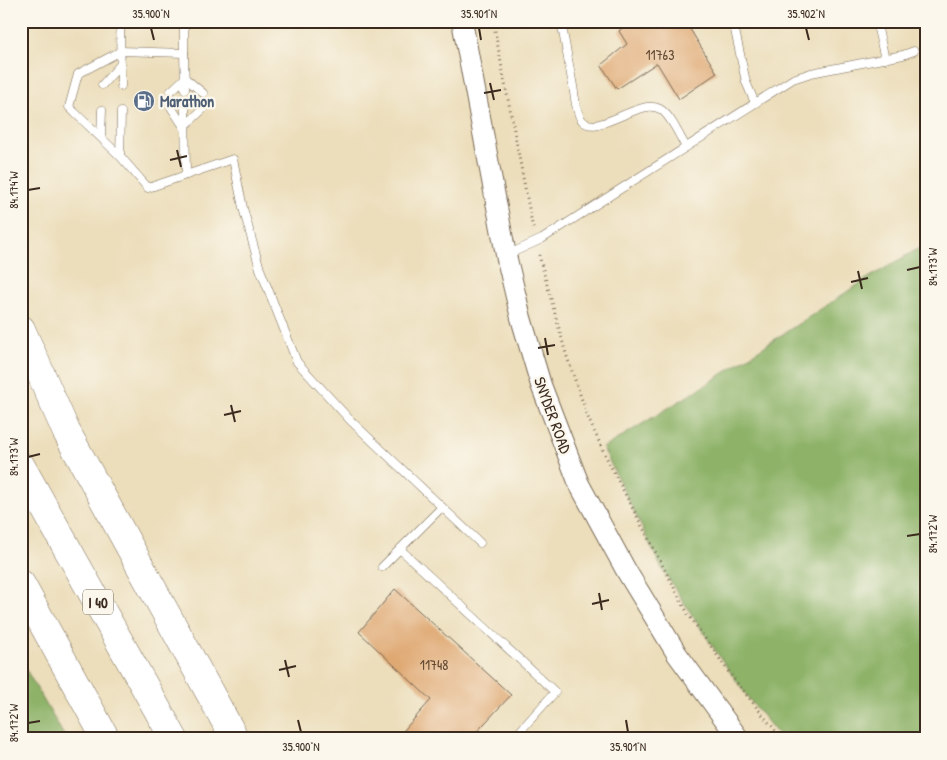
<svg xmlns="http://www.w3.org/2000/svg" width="947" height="760" font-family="'Patrick Hand',sans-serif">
	<rect width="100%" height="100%" fill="#fbf7ec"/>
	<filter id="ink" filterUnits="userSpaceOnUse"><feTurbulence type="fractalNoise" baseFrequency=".02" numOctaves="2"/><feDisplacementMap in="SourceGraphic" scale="10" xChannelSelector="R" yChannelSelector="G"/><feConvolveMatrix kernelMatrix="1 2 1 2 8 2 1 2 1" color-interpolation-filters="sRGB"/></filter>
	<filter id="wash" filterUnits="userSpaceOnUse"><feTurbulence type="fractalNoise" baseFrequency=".0096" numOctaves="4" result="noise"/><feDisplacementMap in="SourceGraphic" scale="20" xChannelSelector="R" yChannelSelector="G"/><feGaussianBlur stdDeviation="1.12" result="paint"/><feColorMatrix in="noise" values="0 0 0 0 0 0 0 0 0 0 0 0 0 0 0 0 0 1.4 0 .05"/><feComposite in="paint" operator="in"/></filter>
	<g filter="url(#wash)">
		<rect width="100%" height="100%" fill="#ecdebb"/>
		<g fill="#8db268" stroke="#646e43">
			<polygon points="926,244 926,739 782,739 749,699 715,650 662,569 603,448 704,386 865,280"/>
			<polygon points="21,661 66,739 21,739"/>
		</g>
		<g id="blocks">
			<g fill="#dfa872">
				<polygon points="630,21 685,21 717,73 679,99 657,63 617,89 601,65 627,44 619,31"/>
				<polygon points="395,589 511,695 470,739 396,739 431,700 359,632"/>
			</g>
		</g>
	</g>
	<g filter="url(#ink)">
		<use href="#blocks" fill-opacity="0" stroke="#796955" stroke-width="1"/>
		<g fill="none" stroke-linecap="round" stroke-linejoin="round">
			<g stroke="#796955" stroke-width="9">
				<g id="service">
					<polyline points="120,21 121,86"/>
					<path d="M 561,21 C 565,43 569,64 573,86 C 575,96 575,110 581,119 C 595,140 639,97 660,109 C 670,114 680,137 686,147"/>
					<polyline points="733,21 746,82 755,103"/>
					<polyline points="876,21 885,59"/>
					<polyline points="184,53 185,89"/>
					<polyline points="102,85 121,64"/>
					<polyline points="171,91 185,78 203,93"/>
					<polyline points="171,107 184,127 203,109"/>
					<polyline points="185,109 186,175"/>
					<polyline points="121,112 120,156 148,188 233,159 243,208 260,269 297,362 350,420 480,543"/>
					<polyline points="101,137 102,110"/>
					<polyline points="120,156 69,107 78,74 121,51 184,53 184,21"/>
					<polyline points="507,255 542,239 793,79 811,73 903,55 914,51"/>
					<polyline points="400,549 555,692 513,739"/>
					<polyline points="382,567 442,507"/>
				</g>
			</g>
			<g stroke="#796955" stroke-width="22">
				<polyline id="tertiary" points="462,21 506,255 521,318 541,385 579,484 627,572 677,654 739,739"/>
			</g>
			<g stroke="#796955" stroke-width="29">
				<g id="motorway">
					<polyline points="21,329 66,431 235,739"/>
					<polyline points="21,466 174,739"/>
					<polyline points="21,584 106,739"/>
				</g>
			</g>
			<g stroke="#796955" stroke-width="3" stroke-dasharray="1 4" stroke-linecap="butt">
				<polyline points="493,21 533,229"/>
				<polyline points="539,255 566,354 589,420 610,465 688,614 733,678 782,739"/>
			</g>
			<use href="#service" stroke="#fff" stroke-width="8"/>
			<use href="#tertiary" stroke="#fff" stroke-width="20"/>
			<use href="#motorway" stroke="#fff" stroke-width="28"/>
		</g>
	</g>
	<path fill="none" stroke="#3b2a1e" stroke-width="2" d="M 151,28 L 154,40M 479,28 L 481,40M 806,28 L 809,40M 490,83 L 494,100M 484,93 L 501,90M 177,150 L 181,167M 170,160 L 187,156M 28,190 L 40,188M 907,270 L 920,267M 858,271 L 862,289M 851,282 L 868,278M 545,338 L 548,355M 538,348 L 555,345M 231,405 L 235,422M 224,415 L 241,411M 28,457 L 40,454M 907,536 L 920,534M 599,593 L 602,610M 592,604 L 609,600M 285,660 L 289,677M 279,670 L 296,666M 298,720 L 301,732M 626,720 L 628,732M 28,723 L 40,721"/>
	<defs>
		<g id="fuel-disc" transform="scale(1.125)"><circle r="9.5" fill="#5c6f8a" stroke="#fbf7ec"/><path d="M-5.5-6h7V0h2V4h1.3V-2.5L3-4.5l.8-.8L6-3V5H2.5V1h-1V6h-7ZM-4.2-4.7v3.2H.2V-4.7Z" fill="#fff"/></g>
	</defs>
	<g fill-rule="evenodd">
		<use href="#fuel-disc" x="144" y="101"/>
	</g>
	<g text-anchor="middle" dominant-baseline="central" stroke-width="4.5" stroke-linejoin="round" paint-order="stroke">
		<g font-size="14" fill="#644a33">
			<text x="660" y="54">11763</text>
			<text x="434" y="664">11748</text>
		</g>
		<rect fill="#fbf7ec" stroke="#75685c" stroke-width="1" x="83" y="589.5" width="30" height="25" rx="4"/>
		<g font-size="15" font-weight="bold" fill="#3b2a1e">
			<text x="98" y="602">I 40</text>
		</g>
		<g font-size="16" font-weight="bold" fill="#4e5e75" stroke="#fbf7ec" text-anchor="start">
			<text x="160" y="101">Marathon</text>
		</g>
		<g font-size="16" fill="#3b2a1e" stroke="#fbf7ec">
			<text transform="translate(553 415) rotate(70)">SNYDER ROAD</text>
		</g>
	</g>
	<rect width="947" height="760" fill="none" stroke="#fbf7ec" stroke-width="55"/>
	<rect x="28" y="28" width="892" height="704" fill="none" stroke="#3b2a1e" stroke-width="2"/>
	<g font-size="12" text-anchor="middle" fill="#3b2a1e">
		<text x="151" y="18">35.900°N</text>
		<text x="479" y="18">35.901°N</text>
		<text x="806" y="18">35.902°N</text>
		<text transform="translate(14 190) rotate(-90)" y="4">84.174°W</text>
		<text transform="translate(933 267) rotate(-90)" y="4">84.173°W</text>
		<text transform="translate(14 457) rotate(-90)" y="4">84.173°W</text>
		<text transform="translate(933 534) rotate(-90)" y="4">84.172°W</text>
		<text transform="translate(14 723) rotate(-90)" y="4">84.172°W</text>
		<text x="301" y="751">35.900°N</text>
		<text x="628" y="751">35.901°N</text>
	</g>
</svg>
